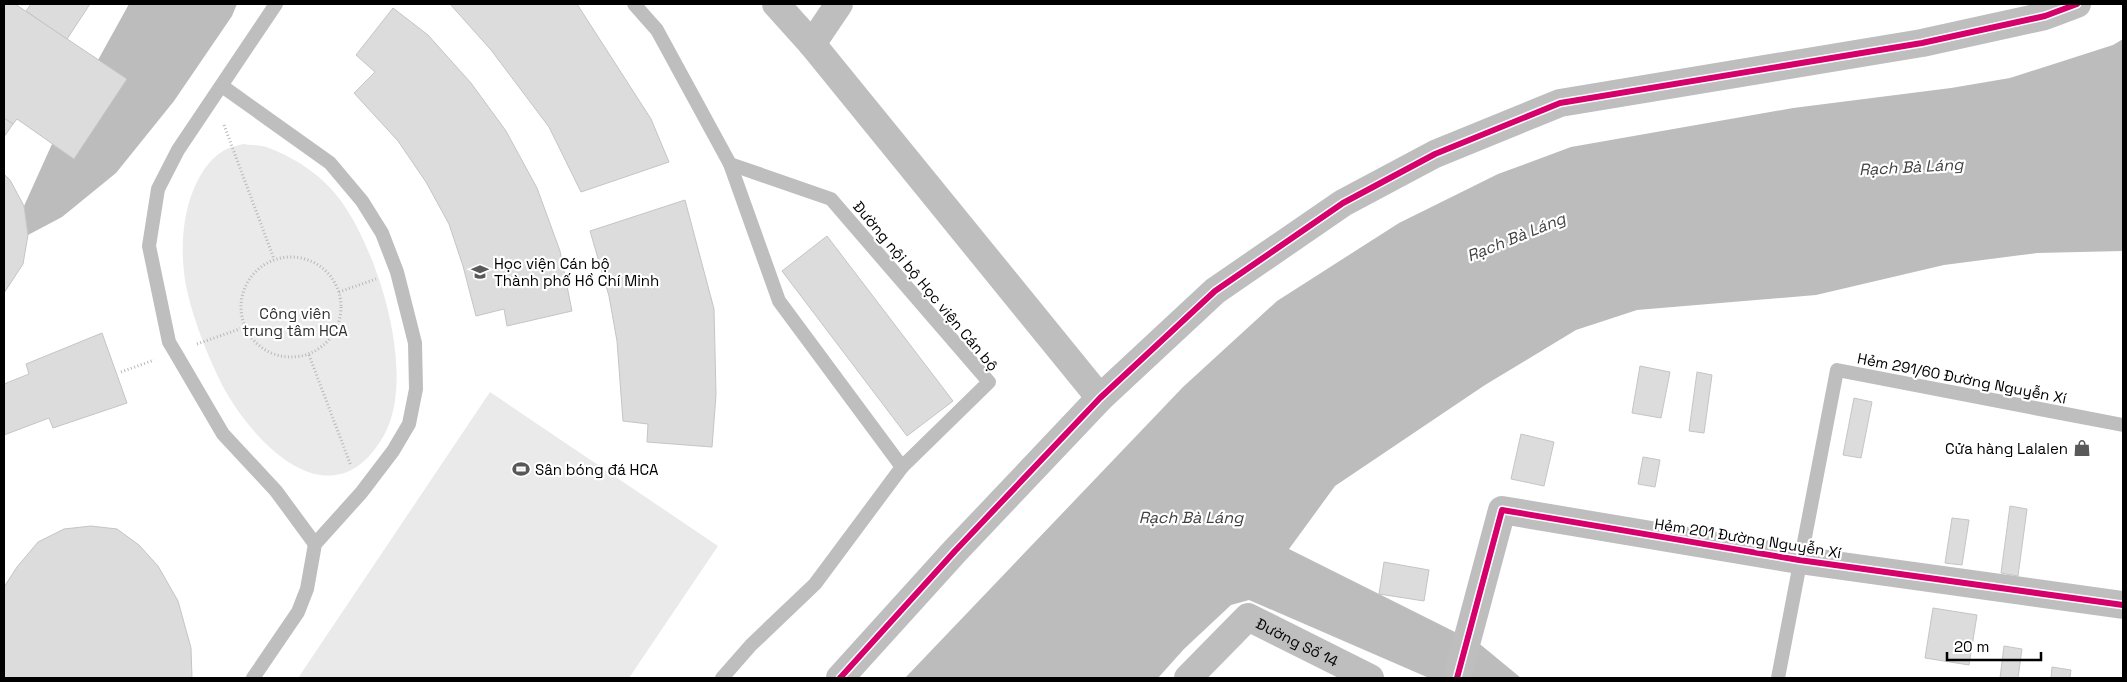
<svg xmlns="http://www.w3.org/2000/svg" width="2127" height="682" font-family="'Space Grotesk',sans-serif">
	<rect width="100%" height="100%" fill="#fff"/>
	<g fill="#eaeaea">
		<path d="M 243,144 C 251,145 261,145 269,148 C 296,158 324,177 341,201 C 379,253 418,378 383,437 C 335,519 263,453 229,397 C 211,367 187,306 184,272 C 181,245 183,216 193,191 C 199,176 208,160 223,151 C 229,147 237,146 243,144 Z"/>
		<polygon points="490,392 718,546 629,678 298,678"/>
	</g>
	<g fill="#bcbcbc">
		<polygon points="129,4 237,4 232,16 174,101 116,173 62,217 28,235 24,206 52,144 74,159 98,60"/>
		<polygon points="2123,39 2123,251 2037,253 1944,265 1816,295 1637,310 1576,330 1485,385 1335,486 1289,549 1481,645 1521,678 1429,678 1249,600 1231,605 1184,649 1158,678 905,678 1183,387 1277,301 1399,223 1498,174 1571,147 1793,108 1951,88 2010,78 2113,45"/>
	</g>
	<g fill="#dcdcdc" stroke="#c5c5c5">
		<polygon points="4,4 15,4 127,79 74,159 17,119 13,124 4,118"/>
		<polygon points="31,4 90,4 67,39 26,11"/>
		<polygon points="450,4 577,4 651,119 669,162 581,192 549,127 491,50"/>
		<polygon points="393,8 428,35 471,83 506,131 537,188 560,251 572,311 507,326 504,309 476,316 463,266 449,224 426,182 398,141 354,93 375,72 356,55"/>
		<polygon points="4,118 13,124 4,137"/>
		<polygon points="4,174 10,180 24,206 28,235 23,264 4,293"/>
		<polygon points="685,200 714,309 716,395 712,447 647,442 648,424 623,421 617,341 609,296 590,231"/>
		<polygon points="827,236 953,401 907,436 782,271"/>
		<polygon points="102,333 127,403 53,428 49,418 4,435 4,384 29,374 26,364"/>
		<polygon points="1640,366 1670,372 1661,418 1632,413"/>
		<polygon points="1697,372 1712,375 1704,433 1689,431"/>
		<polygon points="1854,398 1872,402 1861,458 1843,455"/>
		<polygon points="1521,434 1554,442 1544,486 1511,479"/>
		<polygon points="1643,457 1660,460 1655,487 1638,484"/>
		<polygon points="2010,506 2027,509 2018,576 2001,573"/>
		<polygon points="1952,518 1969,520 1962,565 1945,563"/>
		<polygon points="91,526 117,529 139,545 158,566 178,601 191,648 192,678 4,678 4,587 17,567 38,542 64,529"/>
		<polygon points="1384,562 1429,570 1424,601 1379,594"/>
		<polygon points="1933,608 1977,615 1969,665 1925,658"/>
		<polygon points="2004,646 2022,649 2018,678 2000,678"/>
		<polygon points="2052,667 2071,670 2070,678 2051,678"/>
	</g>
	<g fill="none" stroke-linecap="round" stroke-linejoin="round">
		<g stroke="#b8b8b8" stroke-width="3" stroke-dasharray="1 2.5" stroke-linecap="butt">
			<polyline points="224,125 274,259"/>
			<circle cx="291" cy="307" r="50"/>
			<polyline points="339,292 376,279"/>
			<polyline points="197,344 245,327"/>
			<polyline points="309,355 351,466"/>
			<polyline points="121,372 154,360"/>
		</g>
		<g stroke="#bebebe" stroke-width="14">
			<polyline points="276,4 178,150 158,189 149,246 169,342 175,352 223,434 276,491 315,544"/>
			<polyline points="634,4 657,30 730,164 779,301 902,467 815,584 751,645 722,678"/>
			<polyline points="222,86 330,163 362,201 382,233 397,272 415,343 416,389 409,424 393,451 361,493 315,544 307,589 298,612 253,678"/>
			<polyline points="730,164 831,199 989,382 902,467"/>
			<polyline points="1778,678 1837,370 2123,425"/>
		</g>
		<g stroke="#bebebe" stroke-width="28">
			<polyline points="776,4 812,44 1100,398"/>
			<polyline points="812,44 839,4"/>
			<polyline points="840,678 955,551 1100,398 1215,291 1343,203 1435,154 1560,103 1922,43 2045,16 2077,4"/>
			<path id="s1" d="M 1188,678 L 1248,617 L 1370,678"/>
			<polyline points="1457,678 1502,510 1799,560 2123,605"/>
		</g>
		<g stroke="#fff" stroke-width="9">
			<g id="cycleway">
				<polyline points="840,678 955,551 1100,398 1215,291 1343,203 1435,154 1560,103 1922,43 2045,16 2077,4"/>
				<polyline points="1457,678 1502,510 1799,560 2123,605"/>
			</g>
		</g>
		<use href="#cycleway" stroke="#d6006c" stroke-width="6"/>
	</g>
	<defs>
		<g id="university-bare" transform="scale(1.35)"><path d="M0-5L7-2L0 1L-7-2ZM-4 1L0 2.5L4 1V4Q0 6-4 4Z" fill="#595959" stroke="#fff" stroke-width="2.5" paint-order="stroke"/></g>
		<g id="shop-bare" transform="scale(1.35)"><path d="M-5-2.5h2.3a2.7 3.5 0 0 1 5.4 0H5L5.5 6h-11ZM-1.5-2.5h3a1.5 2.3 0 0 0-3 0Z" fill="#595959" stroke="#fff" stroke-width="2.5" paint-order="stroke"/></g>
		<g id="stadium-bare" transform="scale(1.35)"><path d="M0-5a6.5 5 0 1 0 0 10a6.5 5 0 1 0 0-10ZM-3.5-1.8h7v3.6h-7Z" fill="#595959" stroke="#fff" stroke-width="2.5" paint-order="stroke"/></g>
	</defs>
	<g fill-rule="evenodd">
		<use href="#university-bare" x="480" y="272"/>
		<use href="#shop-bare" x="2082" y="448"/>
		<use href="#stadium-bare" x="521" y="469"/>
	</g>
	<g text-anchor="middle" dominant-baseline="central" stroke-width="4.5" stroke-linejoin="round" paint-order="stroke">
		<g font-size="15" fill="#000" stroke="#fff" text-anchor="start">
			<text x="494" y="263">Học viện Cán bộ<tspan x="494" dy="17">Thành phố Hồ Chí Minh</tspan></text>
			<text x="2068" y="448" text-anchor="end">Cửa hàng Lalalen</text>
			<text x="535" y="469">Sân bóng đá HCA</text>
		</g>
		<g font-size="15" fill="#000" stroke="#fff">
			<text transform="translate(926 286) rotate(50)">Đường nội bộ Học viện Cán bộ</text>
			<text transform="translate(1962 378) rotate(11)">Hẻm 291/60 Đường Nguyễn Xí</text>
			<text transform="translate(1748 538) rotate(9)">Hẻm 201 Đường Nguyễn Xí</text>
			<text stroke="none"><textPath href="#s1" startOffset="141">Đường Số 14</textPath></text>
		</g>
		<g font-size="15" fill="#2f2f2f" stroke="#fff">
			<text x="295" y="313">Công viên<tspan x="295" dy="17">trung tâm HCA</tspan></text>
		</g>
		<g font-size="16" font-style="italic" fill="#404040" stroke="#fff">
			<text transform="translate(1911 167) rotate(-3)">Rạch Bà Láng</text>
			<text transform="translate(1516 237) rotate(-22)">Rạch Bà Láng</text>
			<text x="1191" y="517">Rạch Bà Láng</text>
		</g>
	</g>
	<rect width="2127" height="682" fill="none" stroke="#000000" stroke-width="10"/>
	<path d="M1947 652v8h94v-8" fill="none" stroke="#000000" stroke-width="2.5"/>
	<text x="1954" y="652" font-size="15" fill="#000000" stroke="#ffffff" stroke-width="4" paint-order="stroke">20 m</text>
</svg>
